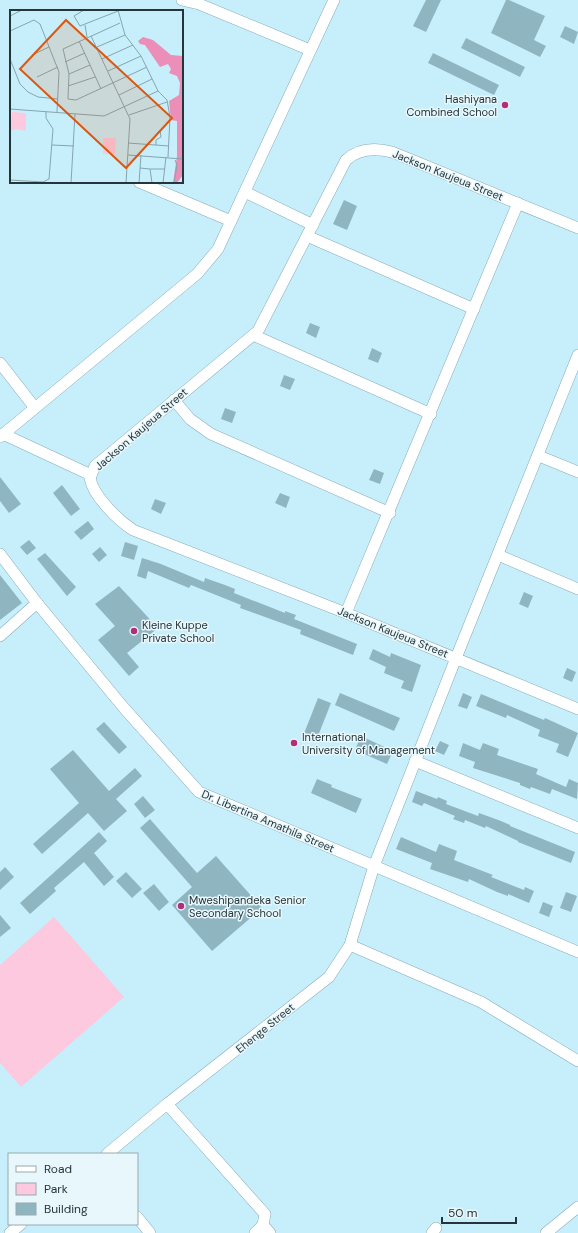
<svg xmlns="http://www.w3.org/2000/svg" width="578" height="1233" font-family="'DM Sans',sans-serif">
	<rect width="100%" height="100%" fill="#c7effb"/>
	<polygon fill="#fcc9de" points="54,917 124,997 21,1087 0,1063 0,965"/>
	<g fill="#8fb5c1">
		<polygon points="426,0 441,0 426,32 413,26"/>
		<polygon points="506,0 509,0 545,16 534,40 546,46 540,57 491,33"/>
		<polygon points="565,26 578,32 574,44 560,37"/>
		<polygon points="466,38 525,67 520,77 461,48"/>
		<polygon points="433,53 499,85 494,95 428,63"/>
		<polygon points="344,200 357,206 347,230 333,224"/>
		<polygon points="310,323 320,327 316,338 306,333"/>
		<polygon points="372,348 382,353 378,363 368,359"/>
		<polygon points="284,375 295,379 290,390 280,386"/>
		<polygon points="225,408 236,412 232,423 221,419"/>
		<polygon points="374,469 384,473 380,484 369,480"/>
		<polygon points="0,477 21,504 9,513 0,501"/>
		<polygon points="62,485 80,509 71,516 53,493"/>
		<polygon points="280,493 290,497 286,508 275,503"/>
		<polygon points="155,499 166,503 161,514 151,509"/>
		<polygon points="88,521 94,529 81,540 74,532"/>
		<polygon points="29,540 36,548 27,555 20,547"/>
		<polygon points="125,542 138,546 134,560 121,556"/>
		<polygon points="100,547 107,555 99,562 92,554"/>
		<polygon points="45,553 76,587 67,596 37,559"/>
		<polygon points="142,558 161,564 204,582 205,578 225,585 235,589 234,593 285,613 285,611 296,615 294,619 357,644 353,655 300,634 301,630 240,608 241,605 191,585 189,588 148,571 146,579 137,576"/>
		<polygon points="0,575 22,603 0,620"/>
		<polygon points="119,586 158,628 127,653 139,667 129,676 98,640 115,626 95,604"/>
		<polygon points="524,592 533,596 528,608 519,604"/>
		<polygon points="373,649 390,657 391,653 421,665 412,692 401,688 404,681 384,673 386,667 369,659"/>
		<polygon points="567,668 576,672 572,682 563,678"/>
		<polygon points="340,693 400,718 394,731 335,705"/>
		<polygon points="463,693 472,697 467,709 458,706"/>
		<polygon points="481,694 544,720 545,718 578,733 568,757 556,752 559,744 538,736 540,730 507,715 506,718 476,706"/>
		<polygon points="318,698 331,703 316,741 303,736"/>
		<polygon points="104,722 127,747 119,754 96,729"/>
		<polygon points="361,736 393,751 387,764 355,750"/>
		<polygon points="440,741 449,745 444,755 435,751"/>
		<polygon points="463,743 480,750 483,743 499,749 497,755 538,769 536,774 566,787 569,779 578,783 577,799 552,789 550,794 531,787 530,789 520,785 520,783 473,768 475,762 459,756"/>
		<polygon points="73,750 109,791 135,768 142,776 116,799 127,811 104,831 88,813 42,854 33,844 79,803 50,769"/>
		<polygon points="317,779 332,785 331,787 362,799 356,813 311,793"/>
		<polygon points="416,791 437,799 438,797 447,801 446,804 478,816 479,813 501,821 510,825 510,826 575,852 571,863 518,842 518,841 486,826 485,828 465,820 464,823 453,819 455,816 424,803 422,806 412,802"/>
		<polygon points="143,796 155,810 145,818 134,804"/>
		<polygon points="150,819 197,873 216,856 262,908 212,951 172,905 192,887 140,828"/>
		<polygon points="99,832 107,841 94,853 114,877 104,886 84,862 54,888 56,891 30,914 20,903"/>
		<polygon points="401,837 436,852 439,844 457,851 454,860 493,875 491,877 524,890 525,887 534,891 529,903 508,894 508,896 497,892 469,879 468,882 430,869 432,863 396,849"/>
		<polygon points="5,867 14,877 0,890 0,872"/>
		<polygon points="126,872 142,889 132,898 116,881"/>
		<polygon points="154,884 169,902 159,911 143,893"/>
		<polygon points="566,892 577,896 571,912 560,908"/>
		<polygon points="543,902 553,906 549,917 539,913"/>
		<polygon points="0,915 11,928 0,937"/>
	</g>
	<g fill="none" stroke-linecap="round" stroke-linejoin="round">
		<g stroke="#86abb7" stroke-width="12">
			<g id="street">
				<polyline points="182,0 199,4 310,50"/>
				<polyline points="139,182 231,221"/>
				<polyline points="245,192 313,225"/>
				<path d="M 578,228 L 392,152 C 376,148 359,148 346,160 L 258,331 L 95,466 L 90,478 C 93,496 118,520 133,530 L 346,613 L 578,709"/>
				<polyline points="307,236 474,309"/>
				<polyline points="253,335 431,414"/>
				<polyline points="0,363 35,408"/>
				<polyline points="174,400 190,419 211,434 390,513"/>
				<polyline points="3,434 91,475"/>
				<polyline points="0,437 197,274 218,249 231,221 334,0"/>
				<polyline points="539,456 578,472"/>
				<polyline points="0,554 37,603 124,708 199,792 578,952"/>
				<polyline points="498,555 578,589"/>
				<polyline points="346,613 518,203"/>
				<polyline points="0,636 37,603"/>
				<polyline points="415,761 578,828"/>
				<polyline points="350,945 481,1002 578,1061"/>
				<polyline points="167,1104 265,1214 263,1225 270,1233"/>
				<polyline points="107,1154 167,1104 329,977 350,945 374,866 456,658 578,355"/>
				<polyline points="137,1217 150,1233"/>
				<polyline points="10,1233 21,1224"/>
				<polyline points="255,1233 263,1225"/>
				<polyline points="432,1233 436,1228"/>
				<polyline points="546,1233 578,1207"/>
			</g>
		</g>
		<use href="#street" stroke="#fff" stroke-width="11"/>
	</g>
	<g fill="#b22f77" stroke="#e8f7fc" stroke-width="1.5">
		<circle cx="505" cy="105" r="4"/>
		<circle cx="134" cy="631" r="4"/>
		<circle cx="294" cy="743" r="4"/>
		<circle cx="181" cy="906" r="4"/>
	</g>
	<g text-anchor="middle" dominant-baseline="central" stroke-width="3" stroke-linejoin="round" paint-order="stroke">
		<g font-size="11" fill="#253539" stroke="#e8f7fc" text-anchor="start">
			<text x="497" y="99" text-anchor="end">Hashiyana<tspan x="497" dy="13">Combined School</tspan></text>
			<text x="142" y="625">Kleine Kuppe<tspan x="142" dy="13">Private School</tspan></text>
			<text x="302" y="737">International<tspan x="302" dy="13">University of Management</tspan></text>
			<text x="189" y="900">Mweshipandeka Senior<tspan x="189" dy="13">Secondary School</tspan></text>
		</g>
		<g font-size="11" fill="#253539" stroke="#e8f7fc">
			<text transform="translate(448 175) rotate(22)">Jackson Kaujeua Street</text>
			<text transform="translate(141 429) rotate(-41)">Jackson Kaujeua Street</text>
			<text transform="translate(393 632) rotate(22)">Jackson Kaujeua Street</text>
			<text transform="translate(268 821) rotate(23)">Dr. Libertina Amathila Street</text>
			<text transform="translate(265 1028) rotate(-39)">Ehenge Street</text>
		</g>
	</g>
	<g transform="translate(10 10)">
		<rect width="173" height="173" fill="#c7effb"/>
		<path d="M 2,102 L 16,103 L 16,121 L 7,119 L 0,121 ZM 93,128 L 106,128 L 105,144 L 93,144 Z" fill="#fcc9de"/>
		<path d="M 133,27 L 143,30 L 161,45 L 173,46 L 173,165 L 167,173 L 163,173 L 167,146 L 167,111 L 161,110 L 159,91 L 169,85 L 170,73 L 167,66 L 159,63 L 161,59 L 158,54 L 150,57 L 135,35 L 130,34 L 128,31 Z" fill="#eb8eb8"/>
		<path fill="none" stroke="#86a5ad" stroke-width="1" d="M 74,0 L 64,6 L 70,16 L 108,1M 108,0 L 115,25 L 131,46 L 148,81 L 157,90 L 160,107 L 158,147M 0,6 L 12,0M 110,13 L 53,39 L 59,64 L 58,89 L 66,90 L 137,57M 75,15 L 77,27M 0,21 L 24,10 L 30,14 L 49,62 L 47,102M 81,26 L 120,109 L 116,173M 69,31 L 91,79M 87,37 L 115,25M 22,45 L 39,37M 0,49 L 10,74 L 18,82 L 28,87 L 48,89M 92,49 L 123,35M 55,52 L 75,43M 98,61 L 131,46M 59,64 L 80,55M 27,67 L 48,57M 58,76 L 85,67M 109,85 L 142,69M 0,99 L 94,106 L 148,81M 119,105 L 157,92M 118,133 L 159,136M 42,135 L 64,136M 146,135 L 146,130 L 151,127 L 150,120M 118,145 L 173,149M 130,158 L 140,159 L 142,173M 140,159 L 155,159M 0,170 L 33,172 L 39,169 L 43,119 L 36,108 L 36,102M 61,173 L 65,104M 129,173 L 131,145M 153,173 L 156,147M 164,173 L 167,155 L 165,150"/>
		<path fill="#de570e" fill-opacity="0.15" stroke="#de570e" stroke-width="2" d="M 56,10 L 162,108 L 116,158 L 10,59 Z"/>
		<rect width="173" height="173" fill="none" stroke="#253539" stroke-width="2"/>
	</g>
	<rect x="8" y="1153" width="130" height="72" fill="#e8f7fc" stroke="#9aa9ae"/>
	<rect x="16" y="1166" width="20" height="6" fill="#ffffff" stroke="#9aa9ae"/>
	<text x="44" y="1173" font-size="12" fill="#253539">Road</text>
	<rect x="16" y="1183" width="20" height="12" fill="#fcc9de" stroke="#9aa9ae"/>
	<text x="44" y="1193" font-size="12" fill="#253539">Park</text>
	<rect x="16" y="1203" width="20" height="12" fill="#8fb5c1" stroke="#9aa9ae"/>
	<text x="44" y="1213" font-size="12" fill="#253539">Building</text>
	<path d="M442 1217v6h74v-6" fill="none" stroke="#253539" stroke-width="2"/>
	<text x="448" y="1217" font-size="12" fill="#253539" stroke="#e8f7fc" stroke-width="3" paint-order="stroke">50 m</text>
</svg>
